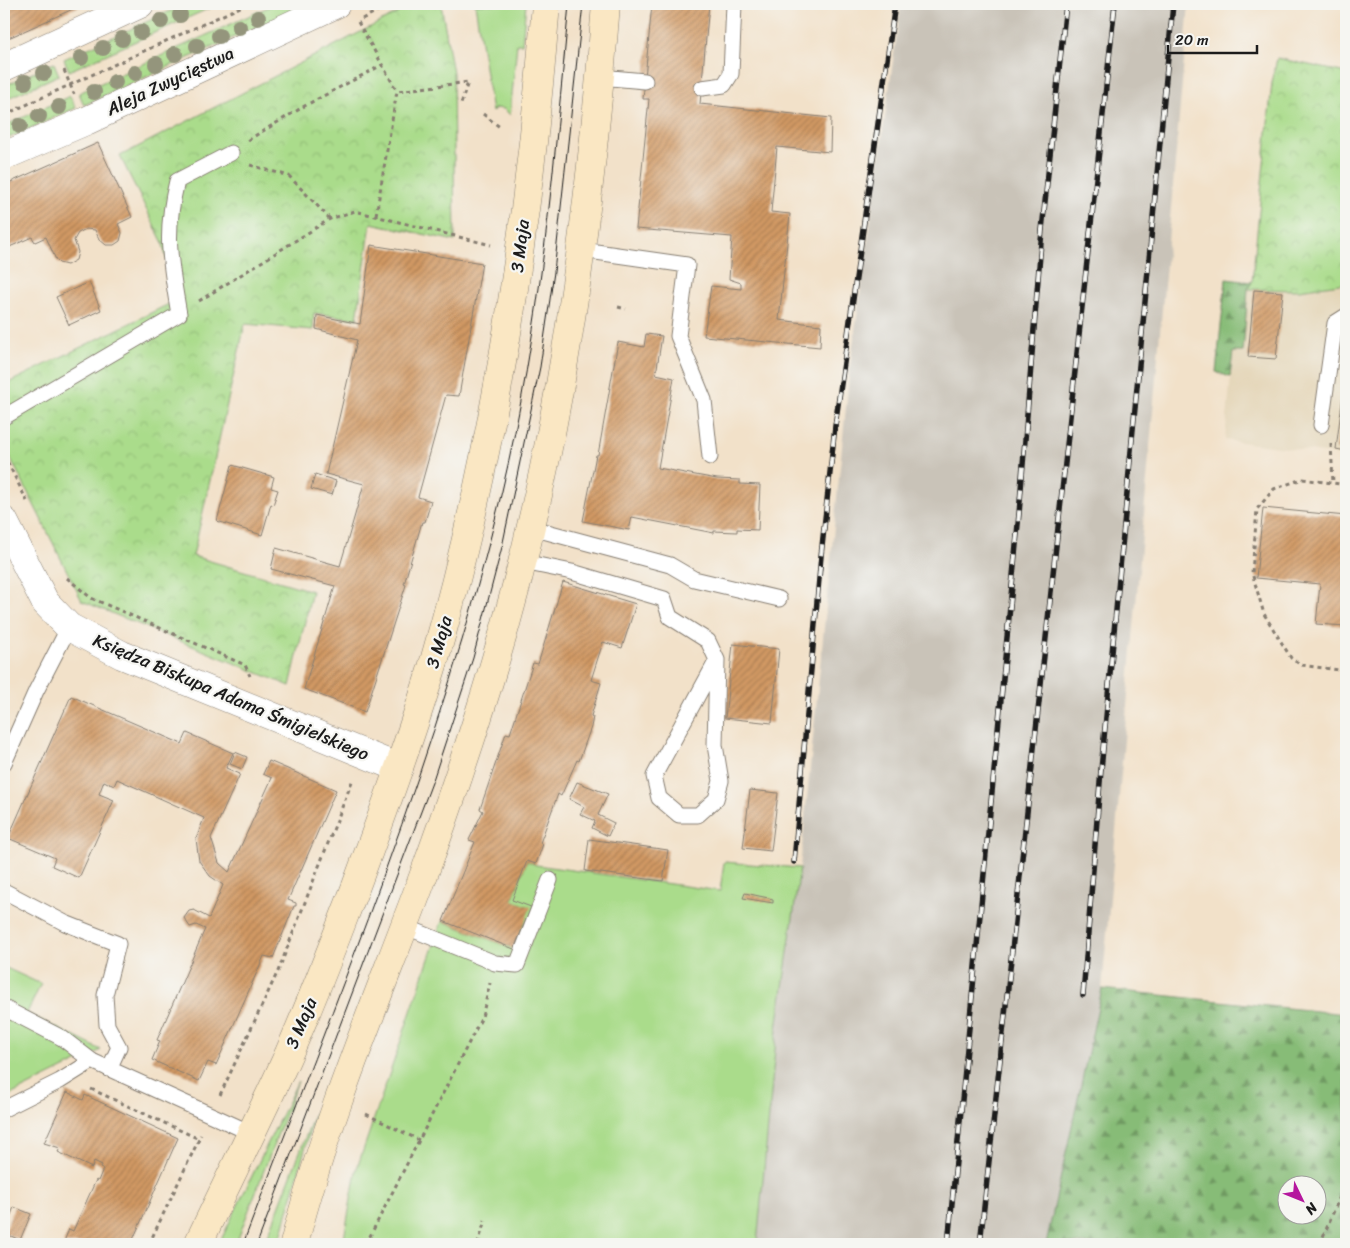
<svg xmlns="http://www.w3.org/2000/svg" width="1350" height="1248" font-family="Sriracha,sans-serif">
	<defs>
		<pattern id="forest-firs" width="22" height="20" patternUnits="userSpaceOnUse" patternTransform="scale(1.25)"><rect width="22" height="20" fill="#87bc77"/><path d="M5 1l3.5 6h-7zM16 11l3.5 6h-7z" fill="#6e9861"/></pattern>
		<pattern id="park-crowns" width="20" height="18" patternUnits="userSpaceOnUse" patternTransform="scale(1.25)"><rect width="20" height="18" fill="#aadc8b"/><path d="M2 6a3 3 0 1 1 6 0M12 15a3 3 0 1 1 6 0" fill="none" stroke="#92bc77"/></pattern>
		<pattern id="building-hatch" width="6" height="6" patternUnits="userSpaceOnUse" patternTransform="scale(1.25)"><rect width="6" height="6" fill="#d19964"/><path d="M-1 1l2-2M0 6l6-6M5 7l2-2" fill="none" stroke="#a97c52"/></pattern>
	</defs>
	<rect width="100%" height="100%" fill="#f6f6f2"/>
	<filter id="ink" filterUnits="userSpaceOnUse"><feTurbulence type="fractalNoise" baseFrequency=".02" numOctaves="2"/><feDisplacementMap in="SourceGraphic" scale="10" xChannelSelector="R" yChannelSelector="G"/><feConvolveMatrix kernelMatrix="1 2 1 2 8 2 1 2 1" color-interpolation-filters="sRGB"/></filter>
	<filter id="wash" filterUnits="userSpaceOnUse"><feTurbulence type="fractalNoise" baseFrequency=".0096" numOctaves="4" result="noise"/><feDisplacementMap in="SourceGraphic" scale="20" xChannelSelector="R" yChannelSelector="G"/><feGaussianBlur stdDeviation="1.12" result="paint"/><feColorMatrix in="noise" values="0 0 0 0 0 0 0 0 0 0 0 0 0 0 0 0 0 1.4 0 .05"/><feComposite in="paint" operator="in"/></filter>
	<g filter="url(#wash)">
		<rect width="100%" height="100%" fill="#f2e1c9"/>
		<polygon fill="#e4d5b7" points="1346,283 1346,456 1225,440 1233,352 1243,351 1248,289 1299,290"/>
		<polygon fill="#c9c3b8" points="901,4 1189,4 1102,989 1046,1244 757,1244 777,1029 800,868 850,367"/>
		<g fill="#aadc8b" stroke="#637c54">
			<polygon points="186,4 219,4 69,71 64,59"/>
			<polygon points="275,4 308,4 84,105 79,93"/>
			<polygon points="475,4 526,4 522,44 517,44 510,115 504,109 495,108 492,112"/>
			<polygon points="54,63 59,75 4,100 4,86"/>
			<polygon points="70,96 76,108 4,140 4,126"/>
			<polygon points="527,861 536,865 720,891 724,862 800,868 777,1029 757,1244 343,1244 356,1171 442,921 514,949 530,907 512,900"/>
			<polygon points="4,967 41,984 27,1013 101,1050 4,1098"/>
			<polygon points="298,1081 236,1244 219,1244"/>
			<polygon points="315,1112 279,1244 265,1244"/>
		</g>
		<g fill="url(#forest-firs)" stroke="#526c4a" fill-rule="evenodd">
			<polygon points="1226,279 1252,282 1248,289 1243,352 1233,352 1230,377 1216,372"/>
			<path d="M 1102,989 L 1346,1014 L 1346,1244 L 1046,1244 ZM 1288,1186 L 1318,1186 L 1318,1216 L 1288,1216 Z"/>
		</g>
		<g fill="url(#park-crowns)" stroke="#637c54">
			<polygon points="415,4 441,4 453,73 455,241 371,223 357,319 314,313 313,330 245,324 193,556 312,591 290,686 82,601 4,445 4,385 177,300 162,241 120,156"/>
			<polygon points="1277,58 1346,73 1346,283 1299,290 1248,289 1252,282 1272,83"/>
		</g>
		<g id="blocks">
			<g fill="url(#building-hatch)">
				<polygon points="4,4 84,4 4,40"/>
				<polygon points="652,4 709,4 700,104 831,118 830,152 777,147 771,212 790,214 779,320 821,325 820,347 704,336 711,286 741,289 741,283 729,279 732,237 636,229 649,99 643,99"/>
				<polygon points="98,143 132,217 118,224 122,233 120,241 114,245 106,245 99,239 95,230 86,229 78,233 74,240 78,252 76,260 67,265 59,263 56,260 46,237 35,242 32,237 5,249 6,258 4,260 4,185"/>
				<polygon points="371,245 482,263 459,396 446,395 418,497 431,501 425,522 422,522 404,584 406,585 365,712 304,689 335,586 271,569 276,548 340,566 364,484 326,474 357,340 316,329 317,315 360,324"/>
				<polygon points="89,282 101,310 69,325 56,297"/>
				<polygon points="1254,290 1283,292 1276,359 1248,357"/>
				<polygon points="646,334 662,336 656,374 674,378 658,468 717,479 740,480 740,484 760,485 758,530 737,529 737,532 714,531 714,533 632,517 629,530 583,521 596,455 598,455 618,342 644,347"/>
				<polygon points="1345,379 1346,379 1346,451 1336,449"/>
				<polygon points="232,465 274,477 271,488 278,490 273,505 271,504 262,535 217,521"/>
				<polygon points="315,474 336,481 332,495 311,489"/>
				<polygon points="1263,508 1346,516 1346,626 1316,624 1320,584 1256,578"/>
				<polygon points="563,582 636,604 622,648 603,642 591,680 601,683 591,716 593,717 591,727 579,761 577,760 561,796 558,794 540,843 543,844 536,864 527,861 512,900 531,907 514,949 443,921 475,842 469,840 483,811 480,809 506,733 510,734 533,663 538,664"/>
				<polygon points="733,644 779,649 772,723 725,718"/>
				<polygon points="71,696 182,744 187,733 233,753 226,768 240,774 211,838 219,863 229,872 272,778 263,774 269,761 336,790 288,900 296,903 296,906 294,906 273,958 264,956 216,1065 208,1062 199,1081 152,1060 160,1041 157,1040 205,929 196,925 190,927 184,918 189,911 194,910 209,918 223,885 210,876 199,861 196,839 204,818 117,779 114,786 104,781 99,794 114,800 79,878 52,866 55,858 8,838"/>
				<polygon points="235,752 247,757 242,769 230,764"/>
				<polygon points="577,782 608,794 598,815 614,823 608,836 592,828 595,821 580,814 584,807 569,799"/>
				<polygon points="750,790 778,793 771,851 743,848"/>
				<polygon points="589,839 668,850 663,881 585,871"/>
				<polygon points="745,893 773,899 773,903 743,898"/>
				<polygon points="67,1092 83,1100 85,1095 178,1138 131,1244 63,1244 69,1229 73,1231 96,1180 98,1181 103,1169 101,1168 102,1165 94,1161 92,1168 58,1152 60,1148 44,1143"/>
				<polygon points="14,1207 31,1214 20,1240 4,1233"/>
			</g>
		</g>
	</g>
	<g filter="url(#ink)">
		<use href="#blocks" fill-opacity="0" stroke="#877e72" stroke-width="1"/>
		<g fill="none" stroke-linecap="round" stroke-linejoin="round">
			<g stroke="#877e72" stroke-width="17">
				<g id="service">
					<polyline points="600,77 645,81"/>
					<polyline points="702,88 724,85 731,74 734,4"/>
					<polyline points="582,250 687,265 678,336 704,400 710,457"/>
					<path d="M 4,417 L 179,314 C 170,262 164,233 177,181 L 231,153"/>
					<polyline points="1321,425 1335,323 1346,316"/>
					<polyline points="532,528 670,565 694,579 779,599"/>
					<polyline points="523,562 572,572 664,599 670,617 708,641 717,660 654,776 659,798 679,815 698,815 716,799 721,781 715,745 717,660"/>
					<polyline points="4,763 36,691 69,627"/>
					<polyline points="4,891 65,923 118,944 105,995 107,1025 119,1047 109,1069"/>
					<polyline points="404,926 495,963 517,965 550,880"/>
					<polyline points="4,1008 62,1038 92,1061 251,1133"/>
					<polyline points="4,1109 60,1081 92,1061"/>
				</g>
			</g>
			<g stroke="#877e72" stroke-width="29">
				<g id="minor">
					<polyline points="4,67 140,4"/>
					<polyline points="4,156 86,121 336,4"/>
					<polyline points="4,521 45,602 69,627 122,655 399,768"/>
				</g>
			</g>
			<g stroke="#877e72" stroke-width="29">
				<g id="secondary">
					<path d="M 198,1244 C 227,1183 257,1123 285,1062 C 311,1004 333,945 356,886 C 384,811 412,735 435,658 C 496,445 529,225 546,4"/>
					<path d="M 294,1244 C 326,1120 375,1005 420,885 C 447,812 472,739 494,665 C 559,450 589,227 606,4"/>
				</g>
			</g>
			<g stroke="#877e72" stroke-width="3" stroke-dasharray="4 4" stroke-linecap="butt">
				<polyline points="362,19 390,4"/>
				<polyline points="358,22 397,91"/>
				<polyline points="64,70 74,94"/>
				<polyline points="483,114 501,128"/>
				<polyline points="4,115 247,4"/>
				<polyline points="248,140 308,104 382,65"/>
				<polyline points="250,165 289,176 330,219"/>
				<polyline points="376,215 397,91 468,82 461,104"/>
				<polyline points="199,301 330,219 355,211 491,245"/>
				<polyline points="618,307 626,309"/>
				<polyline points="1331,444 1333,483"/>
				<polyline points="4,455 27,501"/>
				<polyline points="1346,482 1340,484 1302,479 1274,489 1257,509 1252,573 1264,614 1291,658 1301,665 1346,671"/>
				<polyline points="67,578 91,598 245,665 250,676"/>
				<polyline points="91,1089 199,1139"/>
				<polyline points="220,1095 279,969 353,779"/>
				<polyline points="366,1114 419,1140"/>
				<polyline points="149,1244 201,1135"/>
				<polyline points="366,1244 482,1017 490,983"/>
				<polyline points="478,1244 485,1220"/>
				<polyline points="1320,1244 1346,1182"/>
			</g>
			<use href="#service" stroke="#fff" stroke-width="15"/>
			<use href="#minor" stroke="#fff" stroke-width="28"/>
			<use href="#secondary" stroke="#fae7c3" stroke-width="28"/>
			<g stroke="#1c1c1c" stroke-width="1">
				<path d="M 243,1244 C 337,996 441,750 502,491 C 540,332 554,167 569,4"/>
				<polyline points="257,1244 433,780 473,658 502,547 540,367 554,272 583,4"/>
			</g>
			<g stroke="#1c1c1c" stroke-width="5.5">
				<g id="rail">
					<polyline points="794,862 821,556 835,426 895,4"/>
					<polyline points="1083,995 1101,770 1173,4"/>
					<polyline points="948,1244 1019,514 1042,230 1066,4"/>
					<polyline points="980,1244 1115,4"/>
				</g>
			</g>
			<use href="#rail" stroke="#f6f6f2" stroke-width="4" stroke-dasharray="11" stroke-linecap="butt"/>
		</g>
		<g fill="#94957c">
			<circle cx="180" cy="15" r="8"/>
			<circle cx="258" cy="18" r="8"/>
			<circle cx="161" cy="21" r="8"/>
			<circle cx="239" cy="27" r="8"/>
			<circle cx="141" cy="32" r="8"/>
			<circle cx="219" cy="36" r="8"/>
			<circle cx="122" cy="39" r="8"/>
			<circle cx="197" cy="46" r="8"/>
			<circle cx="103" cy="48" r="8"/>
			<circle cx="175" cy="54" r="8"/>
			<circle cx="81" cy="58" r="8"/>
			<circle cx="156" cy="64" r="8"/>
			<circle cx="44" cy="73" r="8"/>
			<circle cx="135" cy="73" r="8"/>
			<circle cx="25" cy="82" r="8"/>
			<circle cx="115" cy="82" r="8"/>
			<circle cx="94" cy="92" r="8"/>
			<circle cx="59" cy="107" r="8"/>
			<circle cx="39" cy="116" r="8"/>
			<circle cx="20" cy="126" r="8"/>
		</g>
	</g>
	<g text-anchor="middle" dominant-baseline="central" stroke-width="4.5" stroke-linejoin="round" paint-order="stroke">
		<g font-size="18" fill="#1c1c1c" stroke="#f6f6f2">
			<text transform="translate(170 81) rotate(-25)">Aleja Zwycięstwa</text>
			<text transform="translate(520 246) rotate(-83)">3 Maja</text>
			<text transform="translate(439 642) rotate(-74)">3 Maja</text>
			<text transform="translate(231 697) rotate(23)">Księdza Biskupa Adama Śmigielskiego</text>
			<text transform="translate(301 1023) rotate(-67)">3 Maja</text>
		</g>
	</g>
	<rect width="1350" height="1248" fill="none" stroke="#f6f6f2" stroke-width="20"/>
	<g transform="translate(1302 1200) rotate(133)"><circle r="24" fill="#f6f6f2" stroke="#9f9f9c"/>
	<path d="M0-4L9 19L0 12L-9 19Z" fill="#b5179e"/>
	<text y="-8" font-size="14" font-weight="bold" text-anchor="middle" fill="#1c1c1c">N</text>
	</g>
	<path d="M1168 45v8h89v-8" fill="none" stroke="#1c1c1c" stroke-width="2.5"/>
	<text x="1175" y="45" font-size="15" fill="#1c1c1c" stroke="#f6f6f2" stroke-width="4" paint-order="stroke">20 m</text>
</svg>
